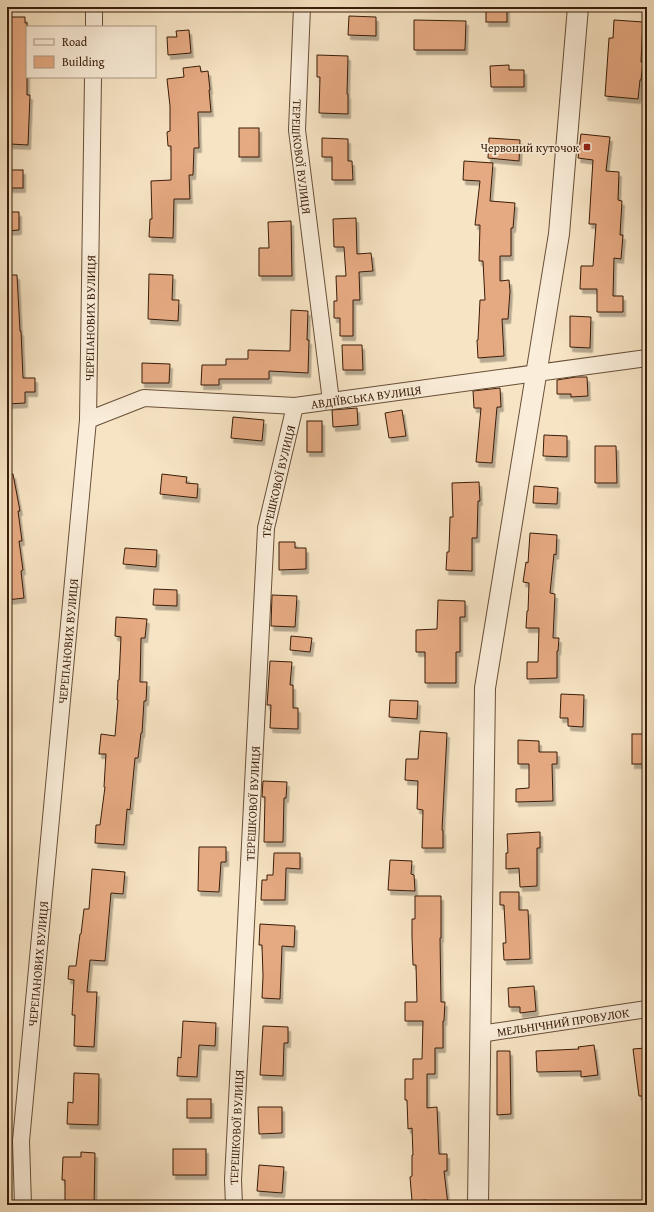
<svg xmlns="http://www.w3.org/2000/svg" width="654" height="1212" font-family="'Gentium Book Plus',serif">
	<defs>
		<filter id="shadow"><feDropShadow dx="2.5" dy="4.5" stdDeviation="0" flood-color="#0004"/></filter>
	</defs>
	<rect width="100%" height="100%" fill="#f7e4c4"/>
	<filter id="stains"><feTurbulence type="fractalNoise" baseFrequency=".005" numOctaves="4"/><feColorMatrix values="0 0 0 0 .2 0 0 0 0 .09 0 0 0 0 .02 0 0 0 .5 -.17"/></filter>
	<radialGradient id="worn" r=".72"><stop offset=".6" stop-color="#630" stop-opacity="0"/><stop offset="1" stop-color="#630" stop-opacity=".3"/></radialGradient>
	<g fill="#e6aa82" stroke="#391d0a" filter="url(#shadow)">
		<rect x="486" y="7" width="21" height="15"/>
		<polygon points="349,16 376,17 376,36 348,35"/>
		<polygon points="7,17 25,17 25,23 27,23 27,95 30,95 28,145 10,144 11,113 7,113"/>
		<polygon points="414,20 466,21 465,50 414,50"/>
		<polygon points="614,20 643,22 641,62 643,62 641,80 640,80 638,99 605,96 609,38 613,38"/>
		<polygon points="189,30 191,53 168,55 167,37 177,37 176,31"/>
		<polygon points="317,55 348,56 347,94 348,94 348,114 319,113 320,77 317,77"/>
		<polygon points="509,65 509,70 524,70 524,87 491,87 490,66"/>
		<polygon points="200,66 201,72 208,71 210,90 209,90 211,112 198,112 199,148 194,148 193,175 189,175 190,199 174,199 173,238 149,237 150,219 152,219 151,181 171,180 171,146 168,146 167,132 170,131 170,106 167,79 184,77 183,68"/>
		<rect x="239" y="128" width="20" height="29"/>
		<polygon points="581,134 610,137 606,171 619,172 618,200 622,201 620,235 623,235 621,259 614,258 613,296 623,296 623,312 597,312 597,289 580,289 581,266 593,266 596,224 589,224 593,160 578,158"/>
		<polygon points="322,138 348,139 348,161 352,161 353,180 332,180 332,157 322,157"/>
		<polygon points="489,138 520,140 519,161 488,158"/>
		<polygon points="464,161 493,163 490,201 515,203 513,228 511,228 511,256 500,256 500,281 509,280 510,291 508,319 502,319 504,356 478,358 477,340 478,340 480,300 485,300 483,261 479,261 480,225 475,225 480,181 463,180"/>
		<rect x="7" y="170" width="16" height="18"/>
		<polygon points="7,212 19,212 19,230 7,231"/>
		<polygon points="356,218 357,254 371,253 373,271 359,272 360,300 353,300 353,336 340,336 340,318 334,318 334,301 337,301 336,276 346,276 344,247 334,247 333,219"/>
		<polygon points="291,221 292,276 259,276 259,248 269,248 268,222"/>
		<polygon points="149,274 173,275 172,300 179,300 178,321 148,319"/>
		<polygon points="7,275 17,275 20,331 21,331 23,378 35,378 35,392 25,392 25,403 7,404"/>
		<polygon points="291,310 308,311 307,340 309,340 308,373 269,371 269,379 219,379 219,385 201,385 202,365 226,365 226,359 248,359 248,350 290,351"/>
		<polygon points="570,316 591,317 590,348 570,347"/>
		<polygon points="342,345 362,345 363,370 343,370"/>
		<polygon points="142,363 170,364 169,383 142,383"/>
		<polygon points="576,377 587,377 588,396 571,397 571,394 557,394 557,380"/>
		<polygon points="500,388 501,407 497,407 492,463 476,462 481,408 474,408 473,391"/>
		<polygon points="357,408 358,425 333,427 332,410"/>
		<polygon points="402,410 406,436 389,438 385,413"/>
		<polygon points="233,417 264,420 262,441 231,438"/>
		<rect x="307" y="421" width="15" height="31"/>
		<polygon points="544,435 567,436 567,457 543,456"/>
		<polygon points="595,446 616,446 617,483 595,483"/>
		<polygon points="7,474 13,474 20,511 18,511 22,541 19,541 23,570 21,571 24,598 7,600"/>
		<polygon points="162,474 187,477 186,483 198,484 197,498 160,494"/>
		<polygon points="479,482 480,501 478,501 477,538 472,538 472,571 446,570 447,552 449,552 450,517 453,517 452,483"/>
		<polygon points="534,486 558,488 557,504 533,503"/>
		<polygon points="530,533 557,535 556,555 554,554 550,593 555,594 553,638 559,638 558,651 557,651 557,678 527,679 527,662 538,662 539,628 526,628 527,611 528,611 529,583 523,582 526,562 528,563"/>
		<polygon points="279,542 295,542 295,548 306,548 306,569 279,570"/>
		<polygon points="125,548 157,550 156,567 123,564"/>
		<polygon points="154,589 177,590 177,606 153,605"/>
		<polygon points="272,595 297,596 295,627 271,626"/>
		<polygon points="438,600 465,601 465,617 460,617 460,652 456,652 456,683 425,683 425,652 416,652 416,630 437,629"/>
		<polygon points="116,617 147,619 145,638 141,638 140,682 147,682 146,701 144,701 142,733 141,733 138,758 135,758 130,810 127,809 124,845 95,843 96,825 100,825 105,787 104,787 106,754 99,754 101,734 115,736 118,700 117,700 118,680 119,680 121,637 115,636"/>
		<polygon points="291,636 312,638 310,652 290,650"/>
		<polygon points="270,661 292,662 290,685 293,685 293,708 298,708 298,729 270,728 271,705 267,705"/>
		<polygon points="561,694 584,695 583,727 568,726 568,718 560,718"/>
		<polygon points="390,700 418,701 417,719 389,717"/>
		<polygon points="420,731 447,733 442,830 443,830 443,848 422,848 423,810 417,809 418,781 405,780 406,759 418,759"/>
		<rect x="632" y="734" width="15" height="30"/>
		<polygon points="518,740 539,741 539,752 557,752 557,764 552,764 553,801 516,802 516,789 529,788 529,764 518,764"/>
		<polygon points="263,781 287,782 286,798 284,798 283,842 264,842 265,797 262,797"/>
		<polygon points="540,832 540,848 537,848 537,886 520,887 519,868 506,869 506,853 508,853 507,834"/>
		<polygon points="199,847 226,847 226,862 221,862 219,892 198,891"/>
		<polygon points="274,853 300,853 300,869 286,868 285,900 261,900 262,880 267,880 267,875 273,875"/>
		<polygon points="390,860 412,861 411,874 414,875 415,891 388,890"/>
		<polygon points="92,869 125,872 123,894 111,893 105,961 90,960 87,992 97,992 94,1047 74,1046 75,1015 72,1015 74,980 68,979 69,966 76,966 80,934 81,934 84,909 89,909"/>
		<polygon points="500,892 519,892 519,910 528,910 530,959 504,960 503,943 506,943 504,905 500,905"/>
		<polygon points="415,896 441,896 441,938 440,938 441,1002 445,1002 444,1021 443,1021 443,1048 435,1048 435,1074 427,1074 427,1108 437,1107 439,1154 447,1154 447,1171 444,1171 448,1205 427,1205 427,1200 412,1201 410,1177 412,1176 412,1155 413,1155 412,1128 408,1129 407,1100 405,1100 405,1079 413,1079 413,1059 422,1059 423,1021 405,1021 405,1002 417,1002 416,965 413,965 412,937 412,919 415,919"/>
		<polygon points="260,924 295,926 294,947 282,946 280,999 262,998 263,976 262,945 259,945"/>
		<polygon points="534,986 536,1011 520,1013 520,1007 509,1007 508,988"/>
		<polygon points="183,1021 216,1023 215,1046 199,1045 197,1077 177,1076 178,1057 181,1058"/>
		<polygon points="263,1026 288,1027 288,1043 284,1043 283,1076 260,1075"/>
		<polygon points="594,1045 598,1075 581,1077 581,1071 537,1072 536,1051 579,1049 578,1047"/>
		<polygon points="646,1048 647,1059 647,1096 639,1096 633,1049"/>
		<polygon points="497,1051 510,1051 511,1114 497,1115"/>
		<polygon points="74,1073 99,1074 98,1125 67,1124 68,1102 73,1103"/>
		<rect x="187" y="1099" width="24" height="19"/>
		<polygon points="258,1107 282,1107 282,1133 259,1134"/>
		<rect x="173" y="1149" width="33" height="26"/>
		<polygon points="81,1152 95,1153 94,1205 65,1205 65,1180 62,1180 63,1157 81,1157"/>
		<polygon points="259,1165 284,1167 282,1193 257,1191"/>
	</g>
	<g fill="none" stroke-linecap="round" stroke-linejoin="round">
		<g stroke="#684f38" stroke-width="18">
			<g id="minor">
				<path id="s1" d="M 302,7 L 297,130 L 331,401"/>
				<polyline points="94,27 94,7"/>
				<path id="s2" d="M 88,420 L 144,398 L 295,406 L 647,358"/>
				<path id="s3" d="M 480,1034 L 647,1009"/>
				<path id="s4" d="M 23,1205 L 21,1141 L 88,420 L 93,77"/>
				<path id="s5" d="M 234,1205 L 233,1180 L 266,528 L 295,406"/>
			</g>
		</g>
		<g stroke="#684f38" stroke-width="22">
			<polyline id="tertiary" points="478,1205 485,688 559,234 578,7"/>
		</g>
		<use href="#minor" stroke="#faedd9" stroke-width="16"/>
		<use href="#tertiary" stroke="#faedd9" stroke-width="20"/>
	</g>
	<rect fill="#8f2418" stroke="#faedd9" stroke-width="1.5" x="583" y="143" width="8" height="8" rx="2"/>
	<g text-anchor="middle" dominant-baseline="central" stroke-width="3.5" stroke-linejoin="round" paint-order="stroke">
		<g font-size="12" fill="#391d0a" stroke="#faedd9" text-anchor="end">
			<text x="579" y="147">Червоний куточок</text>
		</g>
		<g font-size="12" fill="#391d0a" stroke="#faedd9">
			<text stroke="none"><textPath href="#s1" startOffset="150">ТЕРЕШКОВОЇ ВУЛИЦЯ</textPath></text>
			<text stroke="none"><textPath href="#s4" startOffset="890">ЧЕРЕПАНОВИХ ВУЛИЦЯ</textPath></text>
			<text stroke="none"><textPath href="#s2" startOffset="283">АВДІЇВСЬКА ВУЛИЦЯ</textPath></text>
			<text stroke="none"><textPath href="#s5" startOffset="726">ТЕРЕШКОВОЇ ВУЛИЦЯ</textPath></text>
			<text stroke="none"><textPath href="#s4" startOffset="566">ЧЕРЕПАНОВИХ ВУЛИЦЯ</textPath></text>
			<text stroke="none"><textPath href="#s5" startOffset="402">ТЕРЕШКОВОЇ ВУЛИЦЯ</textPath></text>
			<text stroke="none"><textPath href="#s4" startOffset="242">ЧЕРЕПАНОВИХ ВУЛИЦЯ</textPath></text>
			<text stroke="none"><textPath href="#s3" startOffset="84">МЕЛЬНIЧНИЙ ПРОВУЛОК</textPath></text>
			<text stroke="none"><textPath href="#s5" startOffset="78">ТЕРЕШКОВОЇ ВУЛИЦЯ</textPath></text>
		</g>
	</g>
	<rect width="654" height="1212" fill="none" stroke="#f7e4c4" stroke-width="24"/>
	<rect x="8" y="8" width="638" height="1196" fill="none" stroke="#391d0a" stroke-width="2"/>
	<rect x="12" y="12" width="630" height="1188" fill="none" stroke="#391d0a"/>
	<rect x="26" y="26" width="130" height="52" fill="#faedd9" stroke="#ad9a86"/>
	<rect x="34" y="39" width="20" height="6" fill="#faedd9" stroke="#ad9a86"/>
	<text x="62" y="46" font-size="12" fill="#391d0a">Road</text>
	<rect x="34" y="56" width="20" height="12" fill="#e6aa82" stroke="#ad9a86"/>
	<text x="62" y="66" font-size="12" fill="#391d0a">Building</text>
	<rect width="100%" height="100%" filter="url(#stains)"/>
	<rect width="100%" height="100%" fill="url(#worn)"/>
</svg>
